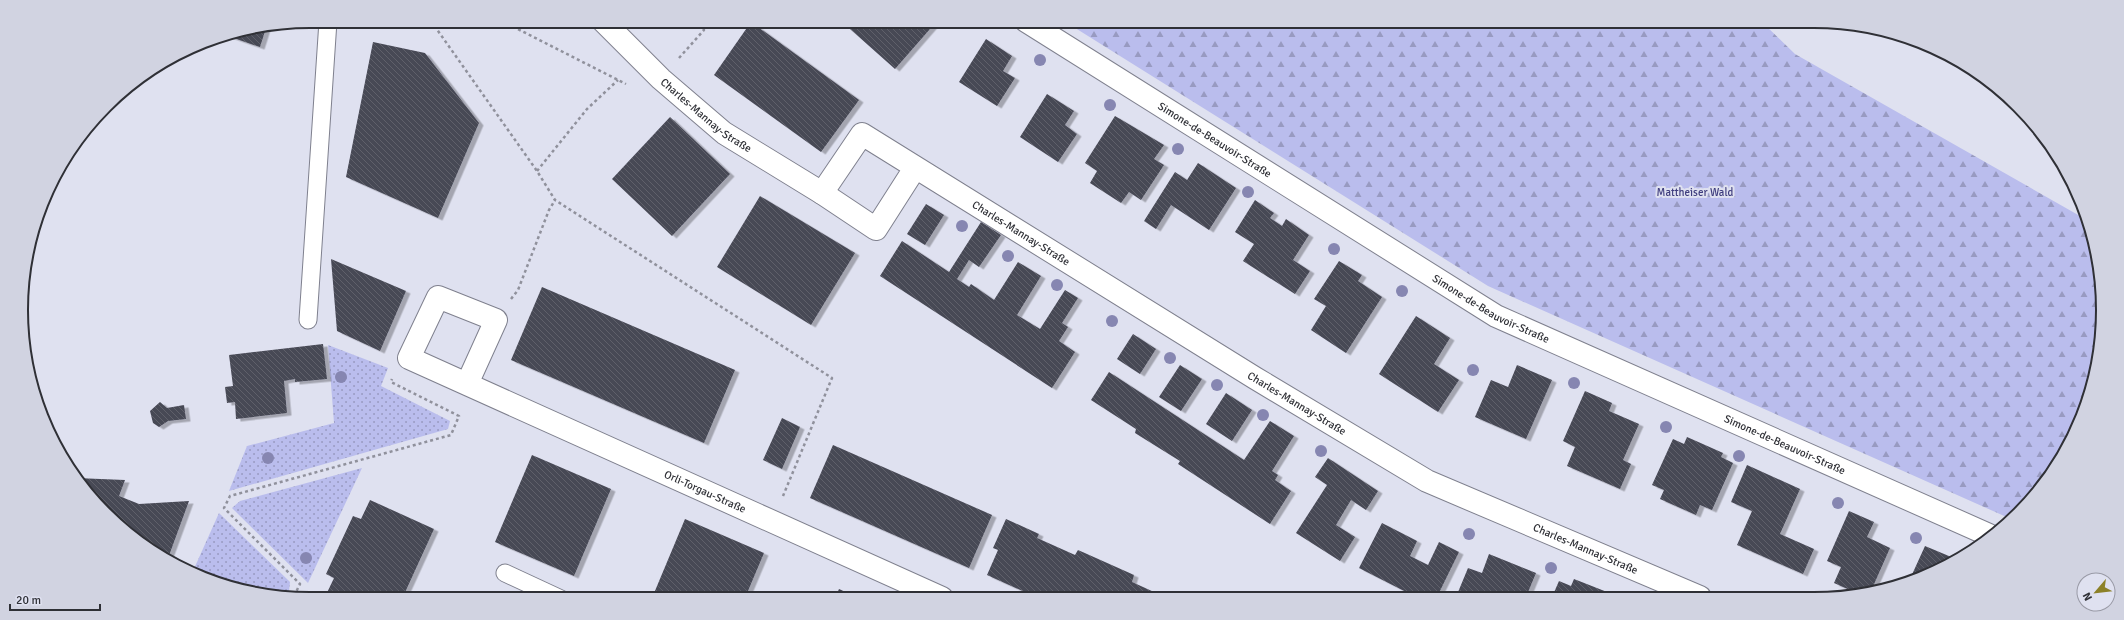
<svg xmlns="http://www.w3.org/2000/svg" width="2124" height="620" font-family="Signika,sans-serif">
	<defs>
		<pattern id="grass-dots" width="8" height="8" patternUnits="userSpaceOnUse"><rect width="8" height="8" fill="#babded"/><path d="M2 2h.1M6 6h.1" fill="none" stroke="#989ac1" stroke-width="1.8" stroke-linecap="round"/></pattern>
		<pattern id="forest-firs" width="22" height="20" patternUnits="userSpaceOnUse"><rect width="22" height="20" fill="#babded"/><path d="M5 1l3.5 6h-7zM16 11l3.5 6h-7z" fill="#989ac1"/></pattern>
		<pattern id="building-back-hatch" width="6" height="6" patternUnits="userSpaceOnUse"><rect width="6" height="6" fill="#474855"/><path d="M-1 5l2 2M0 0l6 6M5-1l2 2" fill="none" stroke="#5f606b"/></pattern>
		<filter id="shadow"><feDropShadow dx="4.5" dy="2.5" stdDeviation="0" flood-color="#0004"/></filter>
	</defs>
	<rect width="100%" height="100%" fill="#dfe1f0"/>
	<g fill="url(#grass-dots)">
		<polygon points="328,345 388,368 381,386 450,421 448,429 229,491 247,446 334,423"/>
		<polygon points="362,468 308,583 232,508 240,501"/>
		<polygon points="219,513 290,582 289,591 263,594 254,593 193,571"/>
	</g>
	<polygon fill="url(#forest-firs)" points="1064,21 1761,21 1795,54 2087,220 2097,253 2103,310 2097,366 2073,438 2018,515 2011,519 1488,286"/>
	<g fill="url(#building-back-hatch)" filter="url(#shadow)">
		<polygon points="841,21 937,21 895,69"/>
		<polygon points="751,22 859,100 821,152 714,75"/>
		<polygon points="267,25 260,47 225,35 254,27"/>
		<polygon points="986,39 1012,56 1003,71 1015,78 997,106 959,82"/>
		<polygon points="373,42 425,53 479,123 438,218 346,177"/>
		<polygon points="1047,94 1074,111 1065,125 1077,134 1058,162 1020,137"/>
		<polygon points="1115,116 1164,145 1154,159 1164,165 1141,200 1129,192 1121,203 1090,183 1097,171 1085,163"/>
		<polygon points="670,117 730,174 672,236 612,179"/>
		<polygon points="1198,163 1236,188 1209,230 1171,205 1156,229 1144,221 1175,172 1187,180"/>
		<polygon points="760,196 855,253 811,325 717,267"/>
		<polygon points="1255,200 1274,213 1270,218 1282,226 1286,219 1309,235 1293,260 1310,271 1295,294 1243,261 1254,244 1235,232"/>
		<polygon points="926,204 944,215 925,245 907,234"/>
		<polygon points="981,222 1001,235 979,267 969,260 957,279 969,287 971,284 994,300 1018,262 1041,276 1017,315 1040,329 1065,290 1078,298 1062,323 1068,327 1059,341 1075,352 1052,388 880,276 902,241 949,272"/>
		<polygon points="331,259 406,291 380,351 337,331"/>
		<polygon points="1339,261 1362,275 1358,281 1382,297 1346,353 1311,330 1326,306 1314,299"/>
		<polygon points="542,287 735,370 704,443 511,360"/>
		<polygon points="1416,316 1450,338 1434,364 1459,380 1438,412 1379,374"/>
		<polygon points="1133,334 1156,349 1140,374 1117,359"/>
		<polygon points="323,344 327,379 295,382 295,379 284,381 287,413 236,419 235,402 227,403 225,387 233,386 229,355"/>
		<polygon points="1180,365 1202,379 1181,411 1159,397"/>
		<polygon points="1517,365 1552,380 1526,439 1475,417 1491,380 1508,387"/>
		<polygon points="1109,372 1244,460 1270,421 1294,436 1272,471 1278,475 1275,480 1291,491 1270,524 1178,464 1180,461 1135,433 1136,429 1091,400"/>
		<polygon points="1585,391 1612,403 1609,411 1639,424 1623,460 1631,464 1620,489 1567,466 1575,447 1563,441"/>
		<polygon points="1226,393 1252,410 1232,441 1206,424"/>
		<polygon points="160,402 167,408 184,405 186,419 168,421 159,427 153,423 150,411"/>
		<polygon points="782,418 800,427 782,469 763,460"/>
		<polygon points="1687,437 1723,453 1721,457 1733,463 1712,510 1700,505 1696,515 1660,499 1664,490 1652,485 1673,439 1684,444"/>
		<polygon points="833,445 992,515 969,568 810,498"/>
		<polygon points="532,455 611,489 574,576 495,542"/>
		<polygon points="1328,458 1378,491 1366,510 1351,500 1336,525 1355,537 1340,561 1296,533 1327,485 1315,477"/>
		<polygon points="1747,465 1800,489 1780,534 1814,549 1803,574 1737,545 1752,511 1731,502"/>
		<polygon points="76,478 125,480 119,496 139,504 189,501 167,561 120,527 81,486"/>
		<polygon points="370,500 434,529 402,599 324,599 334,578 326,574 353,516 361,519"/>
		<polygon points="1849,511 1874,522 1867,537 1890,548 1871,591 1859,594 1834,583 1841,567 1827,561"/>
		<polygon points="685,519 764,553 745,598 652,598"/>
		<polygon points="1006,519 1039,534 1037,538 1075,555 1078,550 1134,575 1132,582 1167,598 1038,598 987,575 998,550 993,548"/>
		<polygon points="1382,523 1417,541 1410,556 1428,565 1439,542 1459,552 1437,597 1416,597 1359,568"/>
		<polygon points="1925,546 1956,559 1942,569 1910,579"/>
		<polygon points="1489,554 1536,573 1526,597 1456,597 1468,568 1482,573"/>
		<polygon points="1574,579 1607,592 1605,597 1552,597 1559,581 1571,586"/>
		<polygon points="839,589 859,598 835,598"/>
	</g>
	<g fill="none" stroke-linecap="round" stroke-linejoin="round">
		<g stroke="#7f808e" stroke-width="19">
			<g id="service">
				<polyline points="308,320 328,21"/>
				<polyline points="505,573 561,599"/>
			</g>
		</g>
		<g stroke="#7f808e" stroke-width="24">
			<g id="minor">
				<path id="s1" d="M 603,21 L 661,79 L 724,133 L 822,193"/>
				<path id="s2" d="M 1026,21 L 1496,316 L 1989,535"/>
				<path id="s3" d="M 915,168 L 876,229 L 822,193 L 862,134 L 1255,378 L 1427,481 L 1700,597"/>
				<path id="s4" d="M 467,384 L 496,320 L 438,297 L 409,358 L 942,598"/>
			</g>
		</g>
		<g stroke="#90919c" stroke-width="2.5" stroke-dasharray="3 3" stroke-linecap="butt">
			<polyline points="431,21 537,171 555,200 832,378 783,496"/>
			<polyline points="502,21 626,84"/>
			<polyline points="702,24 705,21"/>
			<polyline points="679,58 704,30 700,21"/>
			<polyline points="537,171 587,109 618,80"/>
			<polyline points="511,299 518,290 549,210 555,200"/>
			<polyline points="288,597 294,596 300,584 224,508 230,496 451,435 459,416 391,382 392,379"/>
		</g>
		<use href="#service" stroke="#fff" stroke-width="17"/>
		<use href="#minor" stroke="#fff" stroke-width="22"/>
	</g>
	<g fill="#8686b1">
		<circle cx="1040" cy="60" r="6"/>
		<circle cx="1110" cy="105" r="6"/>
		<circle cx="1178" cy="149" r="6"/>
		<circle cx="1248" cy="192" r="6"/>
		<circle cx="962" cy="226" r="6"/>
		<circle cx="1334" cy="249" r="6"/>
		<circle cx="1008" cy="256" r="6"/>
		<circle cx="1057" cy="285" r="6"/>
		<circle cx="1402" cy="291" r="6"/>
		<circle cx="1112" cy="321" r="6"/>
		<circle cx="1170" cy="358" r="6"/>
		<circle cx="1473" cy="370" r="6"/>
		<circle cx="341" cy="377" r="6"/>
		<circle cx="1574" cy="383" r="6"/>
		<circle cx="1217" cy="385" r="6"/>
		<circle cx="1263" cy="415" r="6"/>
		<circle cx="1666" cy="427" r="6"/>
		<circle cx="1321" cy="451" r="6"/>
		<circle cx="1739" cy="456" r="6"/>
		<circle cx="268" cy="458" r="6"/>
		<circle cx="1838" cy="503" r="6"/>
		<circle cx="1469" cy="534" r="6"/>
		<circle cx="1916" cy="538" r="6"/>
		<circle cx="306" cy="558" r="6"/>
		<circle cx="1551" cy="568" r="6"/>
	</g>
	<g text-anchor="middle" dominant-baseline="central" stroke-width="4" stroke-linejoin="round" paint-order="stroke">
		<g font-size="11" fill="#2f3036" stroke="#dfe1f0">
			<text stroke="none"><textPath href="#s1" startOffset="140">Charles-Mannay-Straße</textPath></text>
			<text stroke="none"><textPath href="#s2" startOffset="223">Simone-de-Beauvoir-Straße</textPath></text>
			<text stroke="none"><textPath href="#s3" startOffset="396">Charles-Mannay-Straße</textPath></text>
			<text stroke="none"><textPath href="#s2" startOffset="547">Simone-de-Beauvoir-Straße</textPath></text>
			<text stroke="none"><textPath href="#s3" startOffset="720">Charles-Mannay-Straße</textPath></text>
			<text stroke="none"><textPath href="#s2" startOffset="871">Simone-de-Beauvoir-Straße</textPath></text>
			<text stroke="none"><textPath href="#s4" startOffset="525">Orli-Torgau-Straße</textPath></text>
			<text stroke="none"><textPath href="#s3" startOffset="1044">Charles-Mannay-Straße</textPath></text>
		</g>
		<g font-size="11" fill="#3e3c7d" stroke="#dfe1f0">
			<text x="1695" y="192">Mattheiser Wald</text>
		</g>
	</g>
	<path d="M0 0H2124V620H0ZM310 28H1814A282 282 0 0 1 2096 310V310A282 282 0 0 1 1814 592H310A282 282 0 0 1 28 310V310A282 282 0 0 1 310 28Z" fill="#d1d3e1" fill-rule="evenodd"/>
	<path fill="none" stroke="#2f3036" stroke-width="2" d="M310 28H1814A282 282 0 0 1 2096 310V310A282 282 0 0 1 1814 592H310A282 282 0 0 1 28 310V310A282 282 0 0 1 310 28Z"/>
	<g transform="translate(2096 592) rotate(242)"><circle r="19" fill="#dfe1f0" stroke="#999aa6"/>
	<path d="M0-3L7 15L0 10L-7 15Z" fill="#8c8128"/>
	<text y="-6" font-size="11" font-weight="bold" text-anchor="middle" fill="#2f3036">N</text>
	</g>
	<path d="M10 604v6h90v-6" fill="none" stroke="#2f3036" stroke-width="2"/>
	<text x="16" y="604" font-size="12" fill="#2f3036" stroke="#dfe1f0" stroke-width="3" paint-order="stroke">20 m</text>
</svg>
